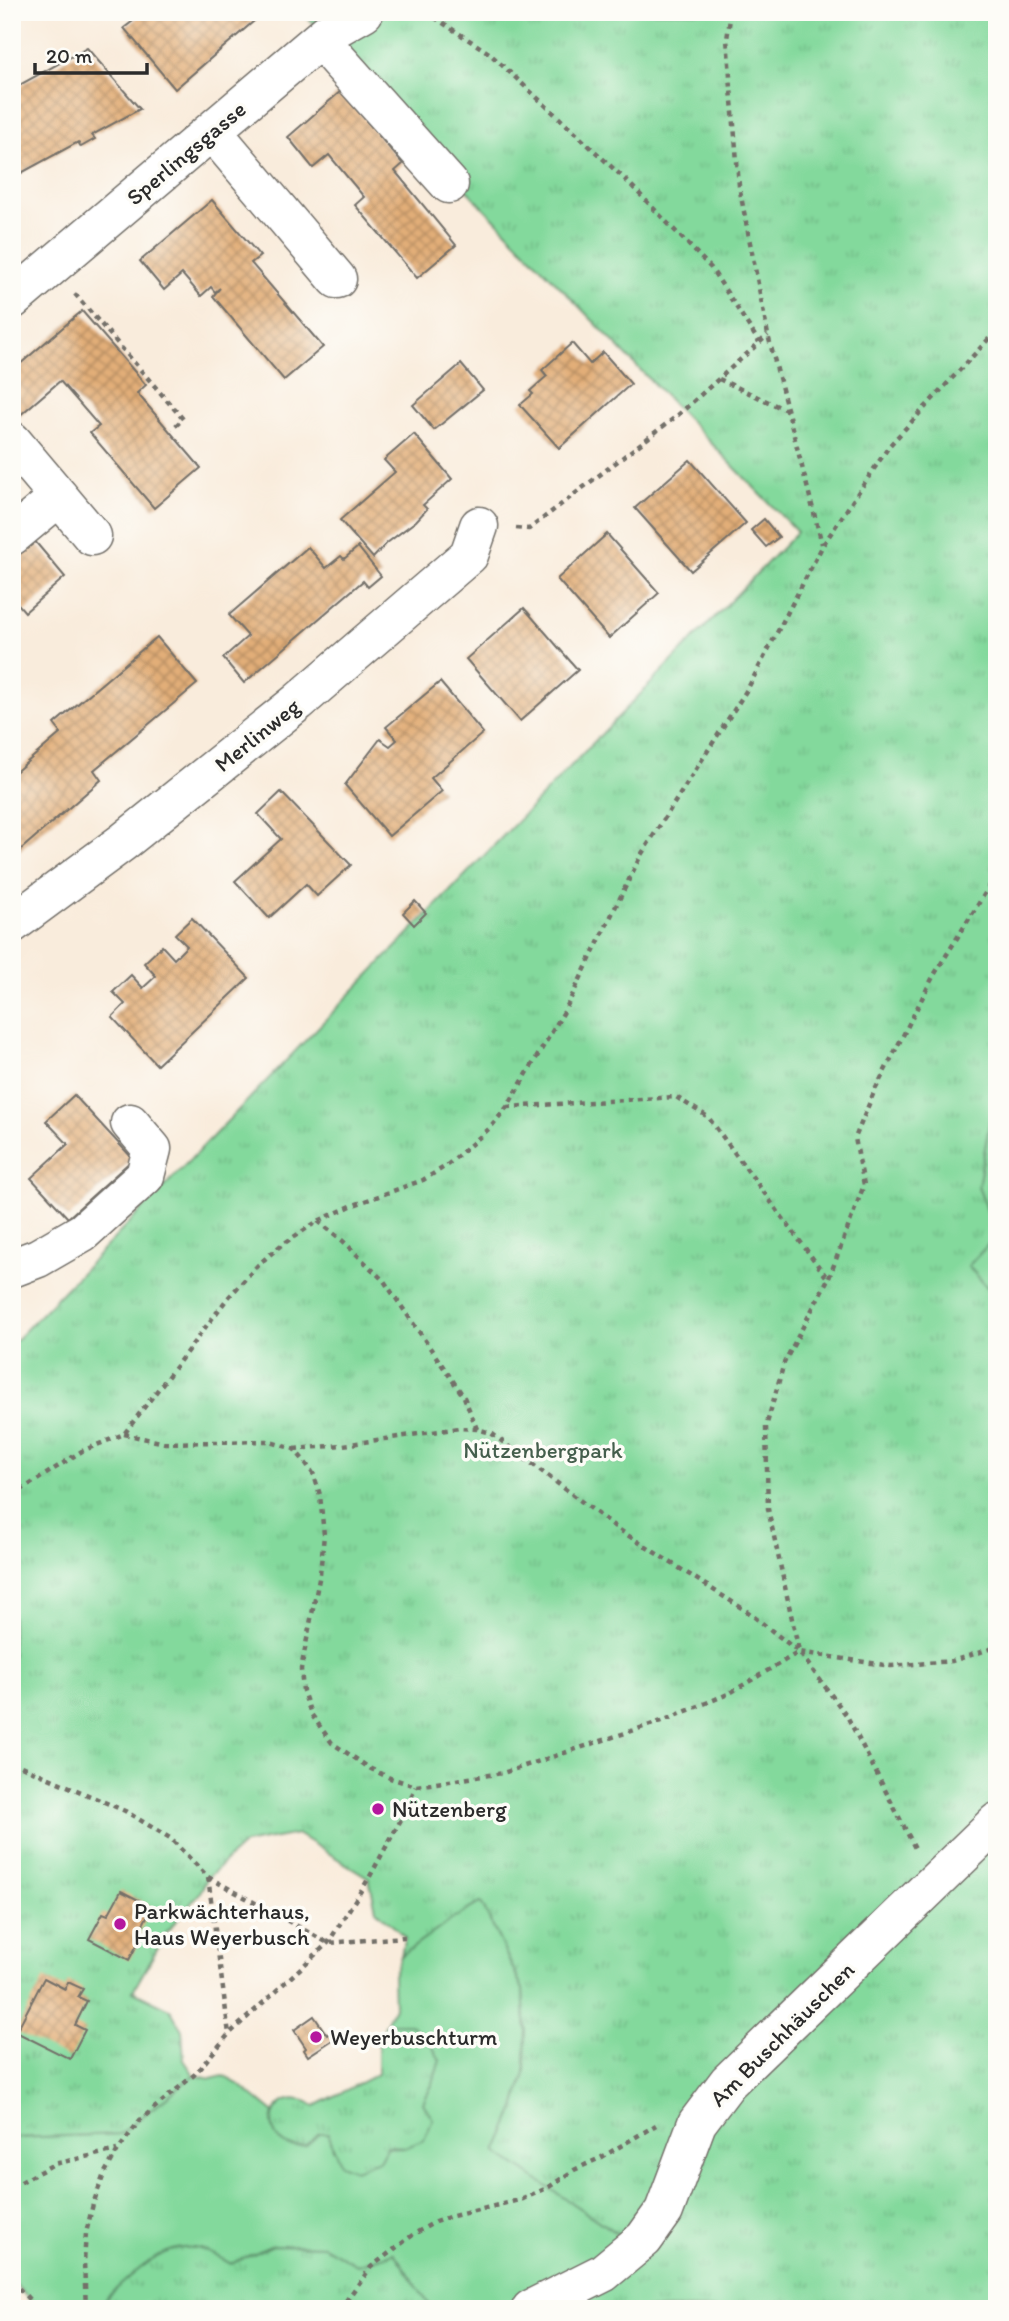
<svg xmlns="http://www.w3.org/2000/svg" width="1009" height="2321" font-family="Itim,sans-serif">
	<defs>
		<pattern id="park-tufts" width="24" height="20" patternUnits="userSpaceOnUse" patternTransform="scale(1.75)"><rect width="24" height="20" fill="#83d99c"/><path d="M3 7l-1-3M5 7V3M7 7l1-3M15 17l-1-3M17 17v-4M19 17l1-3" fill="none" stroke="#71ba87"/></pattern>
		<pattern id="building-cross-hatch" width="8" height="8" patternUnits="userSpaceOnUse" patternTransform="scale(1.75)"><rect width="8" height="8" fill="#e2ae78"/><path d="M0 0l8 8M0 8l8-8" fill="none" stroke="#b78e63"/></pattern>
	</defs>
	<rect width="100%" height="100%" fill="#fdfcf7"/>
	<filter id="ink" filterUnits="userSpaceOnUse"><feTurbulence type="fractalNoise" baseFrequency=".0143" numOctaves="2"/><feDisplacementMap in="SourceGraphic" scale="14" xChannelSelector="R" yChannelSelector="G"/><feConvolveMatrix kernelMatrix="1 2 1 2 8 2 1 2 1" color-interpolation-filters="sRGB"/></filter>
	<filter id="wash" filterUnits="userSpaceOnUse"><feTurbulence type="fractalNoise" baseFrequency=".00686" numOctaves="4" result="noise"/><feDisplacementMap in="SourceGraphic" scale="28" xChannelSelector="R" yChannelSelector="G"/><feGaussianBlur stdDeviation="1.57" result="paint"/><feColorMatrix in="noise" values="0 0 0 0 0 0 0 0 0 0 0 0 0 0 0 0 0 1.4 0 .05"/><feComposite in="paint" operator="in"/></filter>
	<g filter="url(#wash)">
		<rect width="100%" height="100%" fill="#f9ecdc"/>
		<g fill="#83d99c" stroke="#578264" stroke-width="2">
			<polygon points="997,1081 997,1235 978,1187"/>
			<polygon points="997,1235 997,1298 968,1266"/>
			<polygon points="481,1902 523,1989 526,2031 525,2073 515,2109 497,2152 625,2239 515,2302 499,2309 432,2309 394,2253 357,2265 323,2246 273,2245 231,2264 201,2249 105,2299 106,2309 38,2309 12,2281 12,2138 120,2134 194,2075 211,2079 223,2076 240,2085 274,2113 272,2124 306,2146 319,2133 329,2133 333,2149 407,2147 422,2104 433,2083 410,2024 386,2024 394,2007 393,1975 401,1956 451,1920"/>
		</g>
		<g fill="url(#park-tufts)" stroke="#578264" stroke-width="2">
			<polygon points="302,12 997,12 997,1081 978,1187 997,1235 968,1266 997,1298 997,2309 499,2309 515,2302 625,2239 496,2152 515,2109 525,2073 526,2031 523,1989 481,1902 451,1920 401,1956 405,1937 376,1910 369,1878 297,1834 244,1844 208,1877 199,1894 168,1930 133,1991 170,2009 182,2030 184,2060 194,2075 120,2134 12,2138 12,1344 797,532 457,180 334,44"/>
			<path d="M 386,2024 L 410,2024 L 429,2041 L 440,2060 L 433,2083 L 423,2103 L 433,2119 L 424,2140 L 407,2147 L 387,2146 L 379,2161 L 355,2170 L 340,2164 L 328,2133 L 319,2133 L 306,2146 C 301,2146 294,2147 289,2146 C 257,2134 274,2081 315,2106 L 378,2074 L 378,2044 Z"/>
			<path d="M 273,2245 L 323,2246 L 357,2265 L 394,2253 L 432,2309 L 106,2309 L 105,2299 C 132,2276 161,2241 200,2249 C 211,2252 222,2259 231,2264 Z"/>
		</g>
		<g id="blocks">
			<g fill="url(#building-cross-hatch)">
				<polygon points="134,12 259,12 261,15 175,89 124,28 137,18"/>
				<polygon points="87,48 140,109 92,135 95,139 81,147 78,142 12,178 12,89"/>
				<polygon points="341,91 403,164 395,171 456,245 417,278 355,205 364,197 329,155 313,168 288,137"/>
				<polygon points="212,200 260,256 251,263 323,347 284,380 213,296 220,288 215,292 211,287 201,296 182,274 164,290 140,261"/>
				<polygon points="82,311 146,385 137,393 201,468 154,508 90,433 99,426 60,381 12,422 12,371"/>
				<polygon points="572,343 590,364 603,352 631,384 559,448 520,405 533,394 530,391 547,376 542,370"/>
				<polygon points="461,364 483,390 434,430 413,405"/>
				<polygon points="414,434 452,479 423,505 427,509 416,521 387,543 373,558 340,520 395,472 384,460"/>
				<polygon points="690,460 746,523 691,571 635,508"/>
				<polygon points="764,519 779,537 766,547 751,530"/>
				<polygon points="28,533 65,577 25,612 12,597 12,547"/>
				<polygon points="607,534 659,593 609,638 557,579"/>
				<polygon points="308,547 326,568 341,556 344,559 358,547 381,576 368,587 363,581 244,683 223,658 248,636 229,615"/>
				<polygon points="524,608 578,670 520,721 466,659"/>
				<polygon points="157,637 197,684 94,770 101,780 12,857 12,775 61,733 54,724"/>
				<polygon points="440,682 483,733 431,778 442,791 389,836 345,785 380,739 390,746 397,740 386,727"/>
				<polygon points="281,792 351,865 317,896 306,884 269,918 235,881 281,839 258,814"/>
				<polygon points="415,901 426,913 414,925 403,913"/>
				<polygon points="192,918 249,978 157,1065 112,1017 125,1004 113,992 131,975 143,988 156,976 144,963 162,946 174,959 187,946 175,934"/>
				<polygon points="74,1095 133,1159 68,1218 31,1178 68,1144 46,1121"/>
				<polygon points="121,1891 152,1907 139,1932 143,1934 129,1960 89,1939 103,1913 108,1915"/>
				<polygon points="44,1978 65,1989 68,1982 83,1989 78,1997 87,2001 75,2025 85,2030 70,2059 16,2032"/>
				<polygon points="314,2016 327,2035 330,2033 334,2039 308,2056 304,2050 306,2048 294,2030"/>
			</g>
		</g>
	</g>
	<g filter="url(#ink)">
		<use href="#blocks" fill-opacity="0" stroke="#736f69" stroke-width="2"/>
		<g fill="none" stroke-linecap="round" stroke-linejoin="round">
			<g stroke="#736f69" stroke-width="41">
				<g id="minor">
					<polyline points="320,40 449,184"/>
					<polyline points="212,131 337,279"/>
					<polyline points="12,300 327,33 364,12"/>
					<polyline points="12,441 92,536"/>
					<polyline points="12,536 59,497"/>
					<polyline points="12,924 123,842 298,702 469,555 479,526"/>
					<polyline points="12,1268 38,1258 83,1232 145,1176 152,1149 130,1123"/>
					<polyline points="531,2309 603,2273 644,2239 664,2211 697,2123 728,2082 997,1822"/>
				</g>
			</g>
			<g stroke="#736f69" stroke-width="4.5" stroke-dasharray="5 5" stroke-linecap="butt">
				<polyline points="426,12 489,53 628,182 711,268 759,342"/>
				<polyline points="731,12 727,39 739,186 768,335 822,544"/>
				<polyline points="75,294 183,419 172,429"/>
				<polyline points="719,379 788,411"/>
				<polyline points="516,528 529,529 678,415 768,335"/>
				<polyline points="507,1107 676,1097 708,1117 828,1279 784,1363 766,1427 768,1509 799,1651"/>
				<polyline points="318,1221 343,1241 384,1281 464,1397 477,1429"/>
				<polyline points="829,1278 864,1185 855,1138 874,1092 934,975 997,874"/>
				<polyline points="124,1434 165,1443 267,1441 294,1449 305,1462 314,1475 320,1495 324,1535 320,1574 301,1669 303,1691 311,1714 332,1743 371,1769 390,1778 416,1786 503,1773 662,1721 728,1694 799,1652 891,1666 952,1661 997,1647"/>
				<polyline points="294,1449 343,1445 460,1428 477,1429 491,1433 618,1529 748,1612 799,1652 847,1716 916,1850"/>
				<polyline points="12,1496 82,1451 124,1434 227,1299 258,1265 280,1246 318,1221 351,1206 423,1180 446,1166 490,1128 507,1107 565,1010 641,855 748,688 823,545 890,445 997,330"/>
				<polyline points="12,1762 125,1811 170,1838 208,1877 328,1943 405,1937"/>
				<polyline points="208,1877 229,2034"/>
				<polyline points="12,2187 54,2164 117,2150"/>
				<polyline points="12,2281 38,2309"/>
				<polyline points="86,2309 84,2262 86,2233 93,2204 104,2174 118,2150 140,2120 194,2075 229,2034 328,1943 369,1878 403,1816 416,1786"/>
				<polyline points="340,2309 371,2267 414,2234 435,2222 449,2217 523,2199 549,2187 574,2170 602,2157 656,2125"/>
			</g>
			<use href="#minor" stroke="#fff" stroke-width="38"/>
		</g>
	</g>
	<g fill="#b5179e" stroke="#fdfcf7" stroke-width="2.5">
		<circle cx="378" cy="1809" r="7"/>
		<circle cx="120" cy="1924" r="7"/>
		<circle cx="316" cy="2037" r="7"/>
	</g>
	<g text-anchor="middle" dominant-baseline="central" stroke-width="7" stroke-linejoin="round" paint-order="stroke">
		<g font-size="23" fill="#2b2b2b" stroke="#fdfcf7">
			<text transform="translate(186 153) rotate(-40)">Sperlingsgasse</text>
			<text transform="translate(257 735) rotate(-39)">Merlinweg</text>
			<text transform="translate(782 2034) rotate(-45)">Am Buschhäuschen</text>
		</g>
		<g font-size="23" fill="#455f4d" stroke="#fdfcf7">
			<text x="543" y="1450">Nützenbergpark</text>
		</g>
		<g font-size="23" fill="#2b2b2b" stroke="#fdfcf7" text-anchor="start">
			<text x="392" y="1809">Nützenberg</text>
			<text x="134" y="1911">Parkwächterhaus,<tspan x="134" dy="26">Haus Weyerbusch</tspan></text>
			<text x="330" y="2037">Weyerbuschturm</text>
		</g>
	</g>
	<rect width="1009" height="2321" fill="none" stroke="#fdfcf7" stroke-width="42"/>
	<path d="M35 63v10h112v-10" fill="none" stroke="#2b2b2b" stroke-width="3.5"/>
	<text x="46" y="63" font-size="21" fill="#2b2b2b" stroke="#fdfcf7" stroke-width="5" paint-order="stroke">20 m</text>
</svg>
